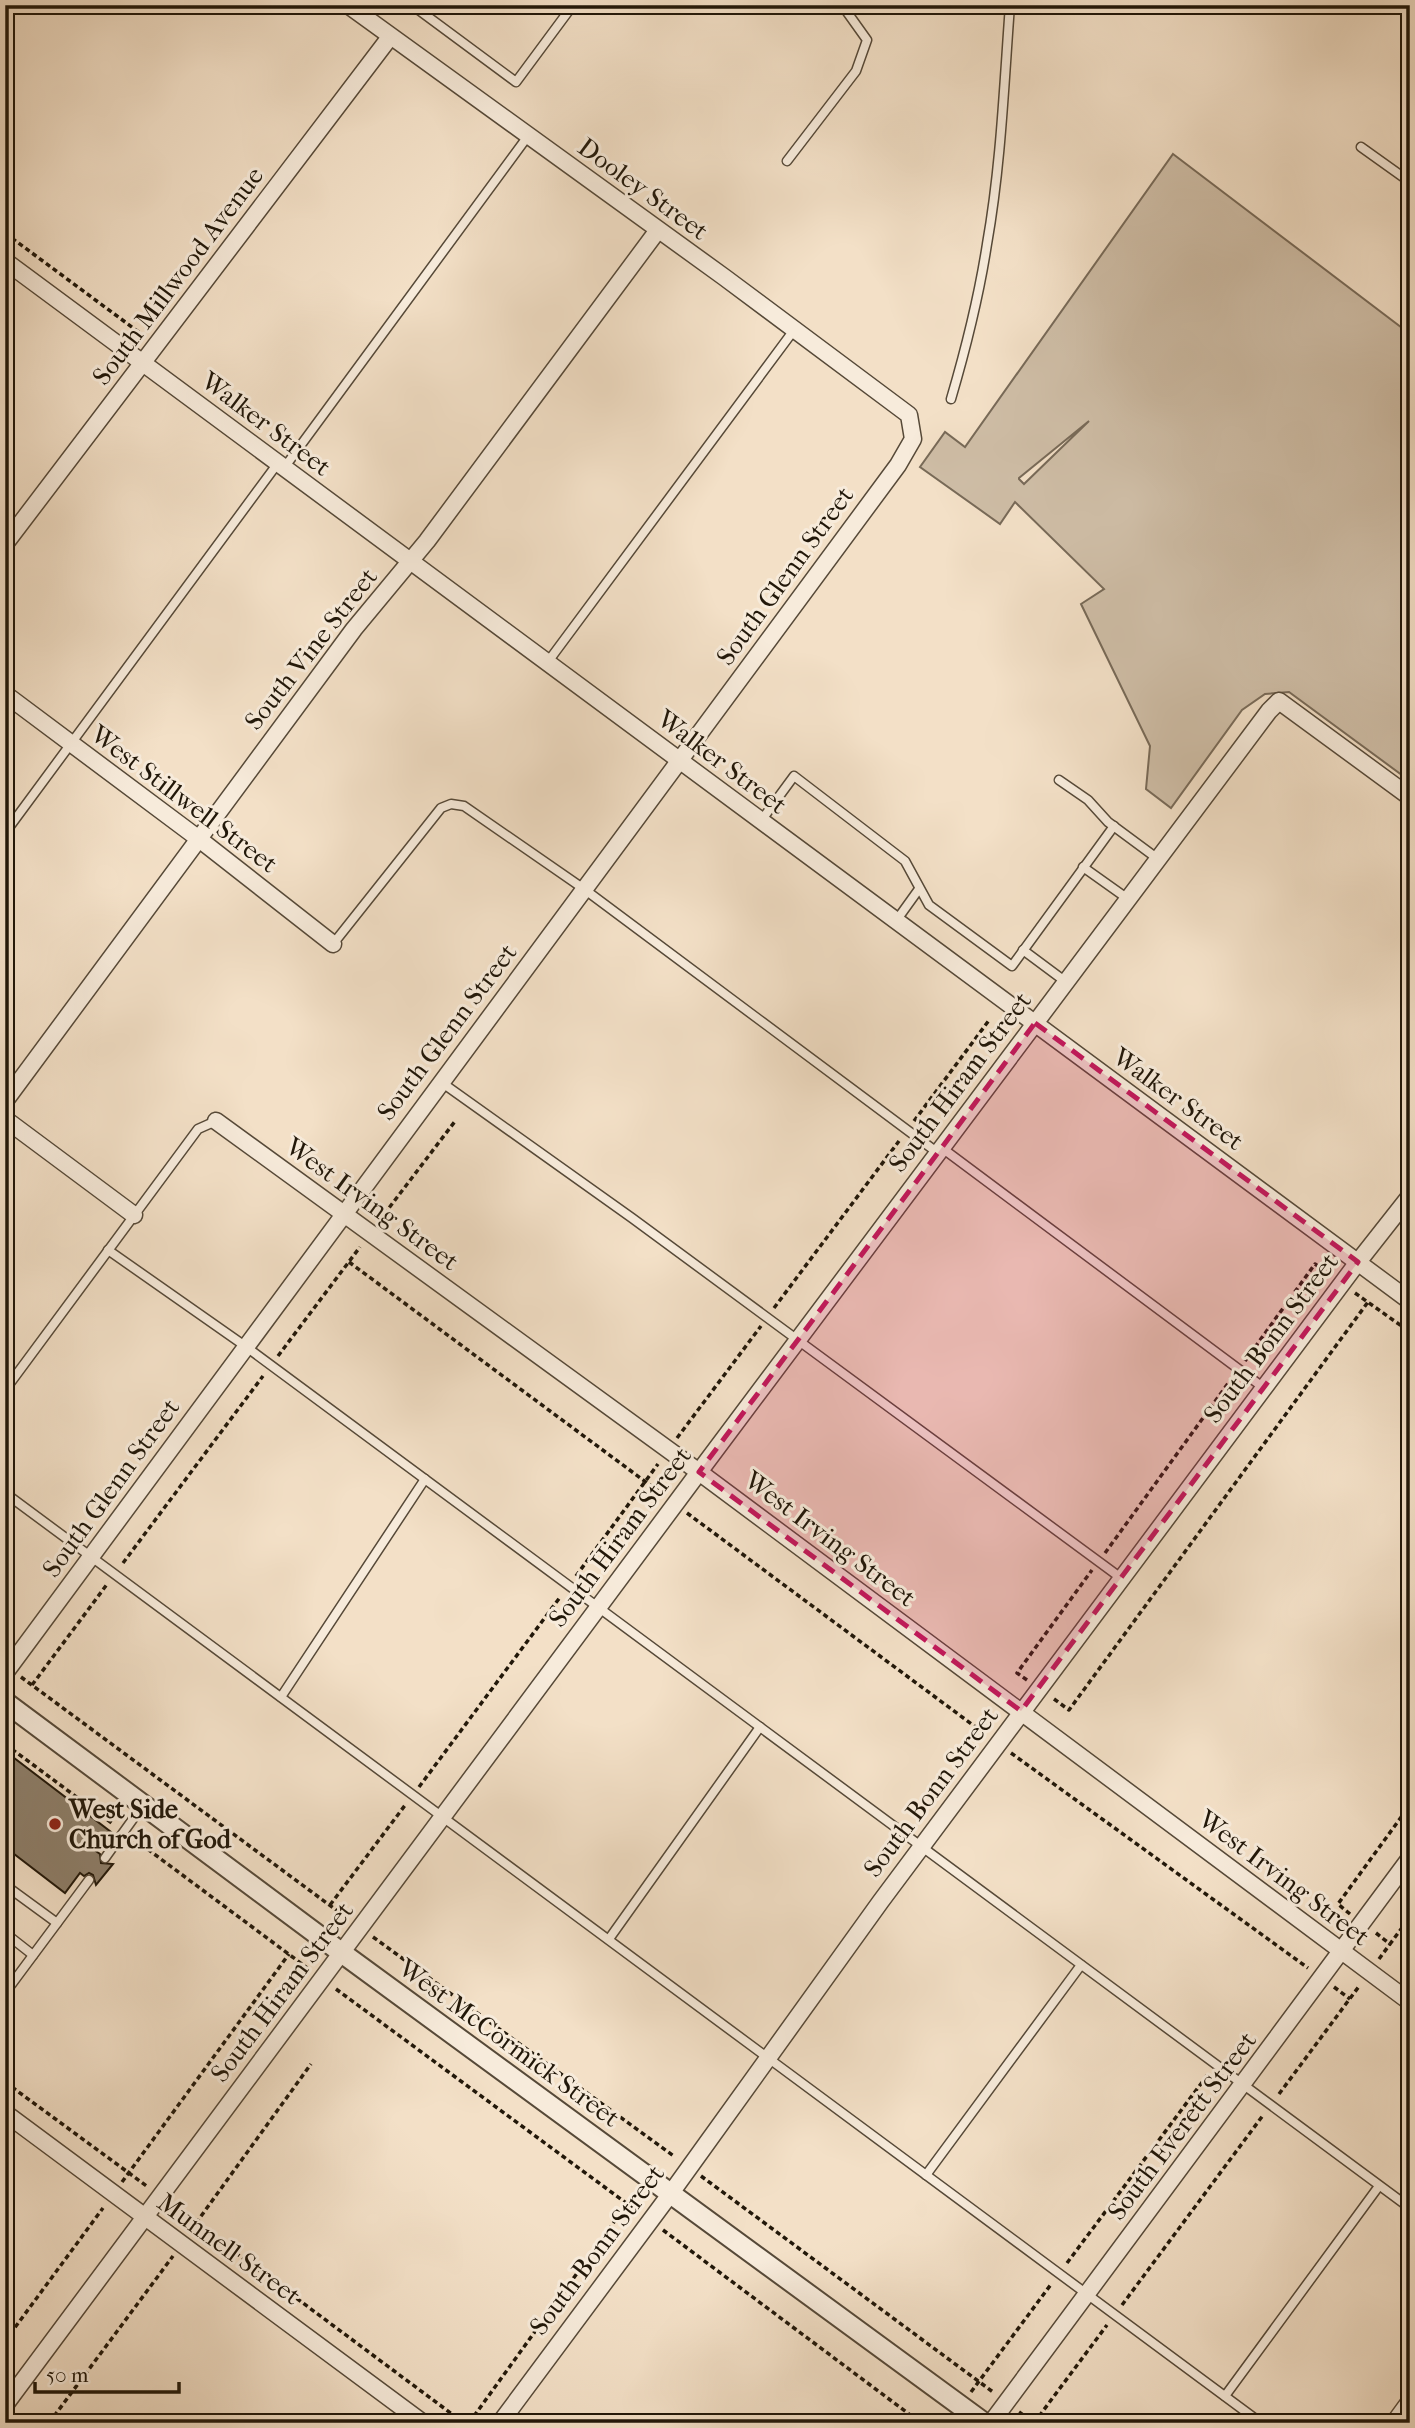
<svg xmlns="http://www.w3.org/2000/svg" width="1415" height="2428" font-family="'IM FELL French Canon',serif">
	<rect width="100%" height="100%" fill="#f3e0c7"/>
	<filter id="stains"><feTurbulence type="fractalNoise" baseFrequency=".00286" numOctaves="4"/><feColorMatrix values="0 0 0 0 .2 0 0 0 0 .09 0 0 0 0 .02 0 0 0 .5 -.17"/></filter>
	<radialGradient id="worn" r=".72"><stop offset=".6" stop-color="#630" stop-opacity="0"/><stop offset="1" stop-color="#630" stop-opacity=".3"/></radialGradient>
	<path fill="#cfbea7" stroke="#786a58" stroke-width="2" fill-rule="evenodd" d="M 1173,154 L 1410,334 L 1410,781 L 1289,692 L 1265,694 L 1242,710 L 1171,808 L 1146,789 L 1150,746 L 1081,604 L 1104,589 L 1015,502 L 1000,524 L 920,467 L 945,432 L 965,447 ZM 1089,421 L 1024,484 L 1019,479 L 1019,478 Z"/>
	<polygon fill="#8e806c" stroke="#211709" stroke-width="2" points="5,1751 111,1832 96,1851 100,1854 101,1863 113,1864 96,1885 93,1875 89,1873 84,1876 80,1873 65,1893 5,1847 5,1837 13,1827 5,1821"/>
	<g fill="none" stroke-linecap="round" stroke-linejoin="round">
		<g stroke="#564938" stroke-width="11">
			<g id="service">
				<polyline points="412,5 516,82 573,5"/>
				<polyline points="1361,147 1410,182"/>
				<polyline points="787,161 856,71 867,40 842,5"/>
				<path d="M 951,399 C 966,348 979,296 987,244 C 1001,165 1004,85 1010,5"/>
				<polyline points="284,468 528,136"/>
				<polyline points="547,663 794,330"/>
				<polyline points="1059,780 1088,800 1108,822 1158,859"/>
				<polyline points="761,821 794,776 905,861 929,905 1012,966 1114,826"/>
				<polyline points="5,833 278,463"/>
				<polyline points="1083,867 1128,899"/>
				<polyline points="896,921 919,889"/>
				<polyline points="333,944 441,808 451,804 464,806 584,889 938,1153"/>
				<polyline points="1023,950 1066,982"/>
				<polyline points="441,1082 632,1218 1121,1578"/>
				<polyline points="942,1148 1264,1388"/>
				<polyline points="108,1250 245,1346 1410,2208"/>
				<polyline points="5,1390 198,1129 216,1121"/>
				<polyline points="5,1493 1261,2423"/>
				<polyline points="281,1697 425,1479"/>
				<polyline points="105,1858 143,1805"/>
				<polyline points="5,1885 57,1923"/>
				<polyline points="5,1933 33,1955"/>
				<polyline points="609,1939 760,1727"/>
				<polyline points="5,1993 89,1880"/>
				<polyline points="926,2175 1081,1965"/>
				<polyline points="1225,2396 1379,2186"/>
			</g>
		</g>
		<g stroke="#564938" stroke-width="19">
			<g id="minor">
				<polyline points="5,261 1410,1301"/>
				<polyline points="5,544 390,37"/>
				<polyline points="5,694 199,839 333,944"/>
				<polyline points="5,1101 354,629 427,541 658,230"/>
				<polyline points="5,1119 134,1215"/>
				<polyline points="216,1121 699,1472 1410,2002"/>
				<polyline points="5,1673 898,465 913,439 909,415 724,277 348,5"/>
				<polyline points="5,2113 423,2423"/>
				<polyline points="5,2405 699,1472 1269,711 1279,701 1410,797"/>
				<polyline points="500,2423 671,2193 881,1901 1358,1262 1410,1196"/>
				<polyline points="991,2423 1410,1858"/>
				<polyline points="1394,2423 1410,2401"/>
			</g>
		</g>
		<g stroke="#564938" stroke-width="23">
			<polyline id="tertiary" points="5,1702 342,1953 984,2423"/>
		</g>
		<g stroke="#211709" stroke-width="3.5" stroke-dasharray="5 3.5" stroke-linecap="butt">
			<polyline points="5,233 144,336"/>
			<polyline points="914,1121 990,1019"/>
			<polyline points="379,1221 456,1120"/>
			<polyline points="349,1262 662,1494"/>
			<polyline points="1355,1293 1410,1332"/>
			<polyline points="774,1308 899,1141"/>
			<polyline points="278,1356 360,1247"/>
			<polyline points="1245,1361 1315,1264 1329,1274"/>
			<polyline points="677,1438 761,1326"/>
			<polyline points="687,1513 985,1734"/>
			<polyline points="1105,1553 1232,1378"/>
			<polyline points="123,1563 263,1376"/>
			<polyline points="576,1576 658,1464"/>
			<polyline points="21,1677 347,1918"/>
			<polyline points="1027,1680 1017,1673 1092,1570"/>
			<polyline points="32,1685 108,1583"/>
			<polyline points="1054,1699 1069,1710 1368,1302"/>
			<polyline points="5,1744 113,1824"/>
			<polyline points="1011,1753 1308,1968"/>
			<polyline points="419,1787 561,1596"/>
			<polyline points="134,1839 310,1970"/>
			<polyline points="330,1905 406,1804"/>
			<polyline points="1350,1914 1338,1904 1410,1805"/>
			<polyline points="1376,1933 1390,1944 1410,1917"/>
			<polyline points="373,1937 675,2157"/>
			<polyline points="1379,1959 1390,1944"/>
			<polyline points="1334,1987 1350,1999"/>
			<polyline points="336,1989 637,2211"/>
			<polyline points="5,2082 148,2187"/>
			<polyline points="1279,2094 1360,1985"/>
			<polyline points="701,2176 993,2392"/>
			<polyline points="122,2182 289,1954"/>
			<polyline points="174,2207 464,2423"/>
			<polyline points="191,2230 311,2064"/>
			<polyline points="663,2230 921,2423"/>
			<polyline points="1067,2263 1209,2073"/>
			<polyline points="1122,2305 1264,2114"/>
			<polyline points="5,2341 103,2208"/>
			<polyline points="971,2392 1052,2283"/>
			<polyline points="1019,2412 1034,2423"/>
			<polyline points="49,2423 173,2256"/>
			<polyline points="469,2423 627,2204"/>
			<polyline points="1034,2423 1107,2325"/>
		</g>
		<use href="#service" stroke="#f7ebdb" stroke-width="8"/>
		<use href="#minor" stroke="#f7ebdb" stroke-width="16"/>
		<use href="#tertiary" stroke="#f7ebdb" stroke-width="19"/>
	</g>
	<path fill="#c2185b" fill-opacity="0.2" stroke="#c2185b" stroke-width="5" stroke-dasharray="14 9" stroke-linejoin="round" d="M 1035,1023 L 1358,1262 L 1021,1711 L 699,1472 Z"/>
	<circle fill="#8f2418" stroke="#f7ebdb" stroke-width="2.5" cx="55" cy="1824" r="7"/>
	<g text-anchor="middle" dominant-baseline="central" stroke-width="6" stroke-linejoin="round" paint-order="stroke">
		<g font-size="26" fill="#211709" stroke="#f7ebdb">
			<text transform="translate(643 189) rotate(36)">Dooley Street</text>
			<text transform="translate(178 276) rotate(-53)">South Millwood Avenue</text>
			<text transform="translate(266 424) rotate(37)">Walker Street</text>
			<text transform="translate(785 576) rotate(-54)">South Glenn Street</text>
			<text transform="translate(311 649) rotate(-52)">South Vine Street</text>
			<text transform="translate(722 762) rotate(37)">Walker Street</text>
			<text transform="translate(184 799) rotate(37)">West Stillwell Street</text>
			<text transform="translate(447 1032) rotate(-53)">South Glenn Street</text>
			<text transform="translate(960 1082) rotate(-53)">South Hiram Street</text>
			<text transform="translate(1178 1099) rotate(36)">Walker Street</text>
			<text transform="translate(372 1204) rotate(36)">West Irving Street</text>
			<text transform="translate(1271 1338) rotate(-53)">South Bonn Street</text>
			<text transform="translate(111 1488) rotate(-54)">South Glenn Street</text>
			<text transform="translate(620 1537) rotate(-53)">South Hiram Street</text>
			<text transform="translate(830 1539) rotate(37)">West Irving Street</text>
			<text transform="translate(931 1792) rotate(-53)">South Bonn Street</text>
			<text transform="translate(1284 1878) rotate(37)">West Irving Street</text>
			<text transform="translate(282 1992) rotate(-53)">South Hiram Street</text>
			<text transform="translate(509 2043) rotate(36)">West McCormick Street</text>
			<text transform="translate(1182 2126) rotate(-53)">South Everett Street</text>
			<text transform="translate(229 2249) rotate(36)">Munnell Street</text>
			<text transform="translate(597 2250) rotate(-53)">South Bonn Street</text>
		</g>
		<g font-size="26" font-weight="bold" fill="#211709" stroke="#f7ebdb" text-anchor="start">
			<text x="69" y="1809">West Side<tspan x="69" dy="30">Church of God</tspan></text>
		</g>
	</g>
	<rect width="1415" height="2428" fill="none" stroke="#f3e0c7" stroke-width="28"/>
	<rect x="7" y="7" width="1401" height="2414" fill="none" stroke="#211709" stroke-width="3.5"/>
	<rect x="14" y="14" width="1387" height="2400" fill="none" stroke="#211709" stroke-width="2"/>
	<path d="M35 2382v10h144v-10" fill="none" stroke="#211709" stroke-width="3.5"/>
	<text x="46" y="2382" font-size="21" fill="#211709" stroke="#f7ebdb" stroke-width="5" paint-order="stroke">50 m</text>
	<rect width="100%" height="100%" filter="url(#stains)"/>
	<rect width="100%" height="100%" fill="url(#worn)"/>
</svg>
